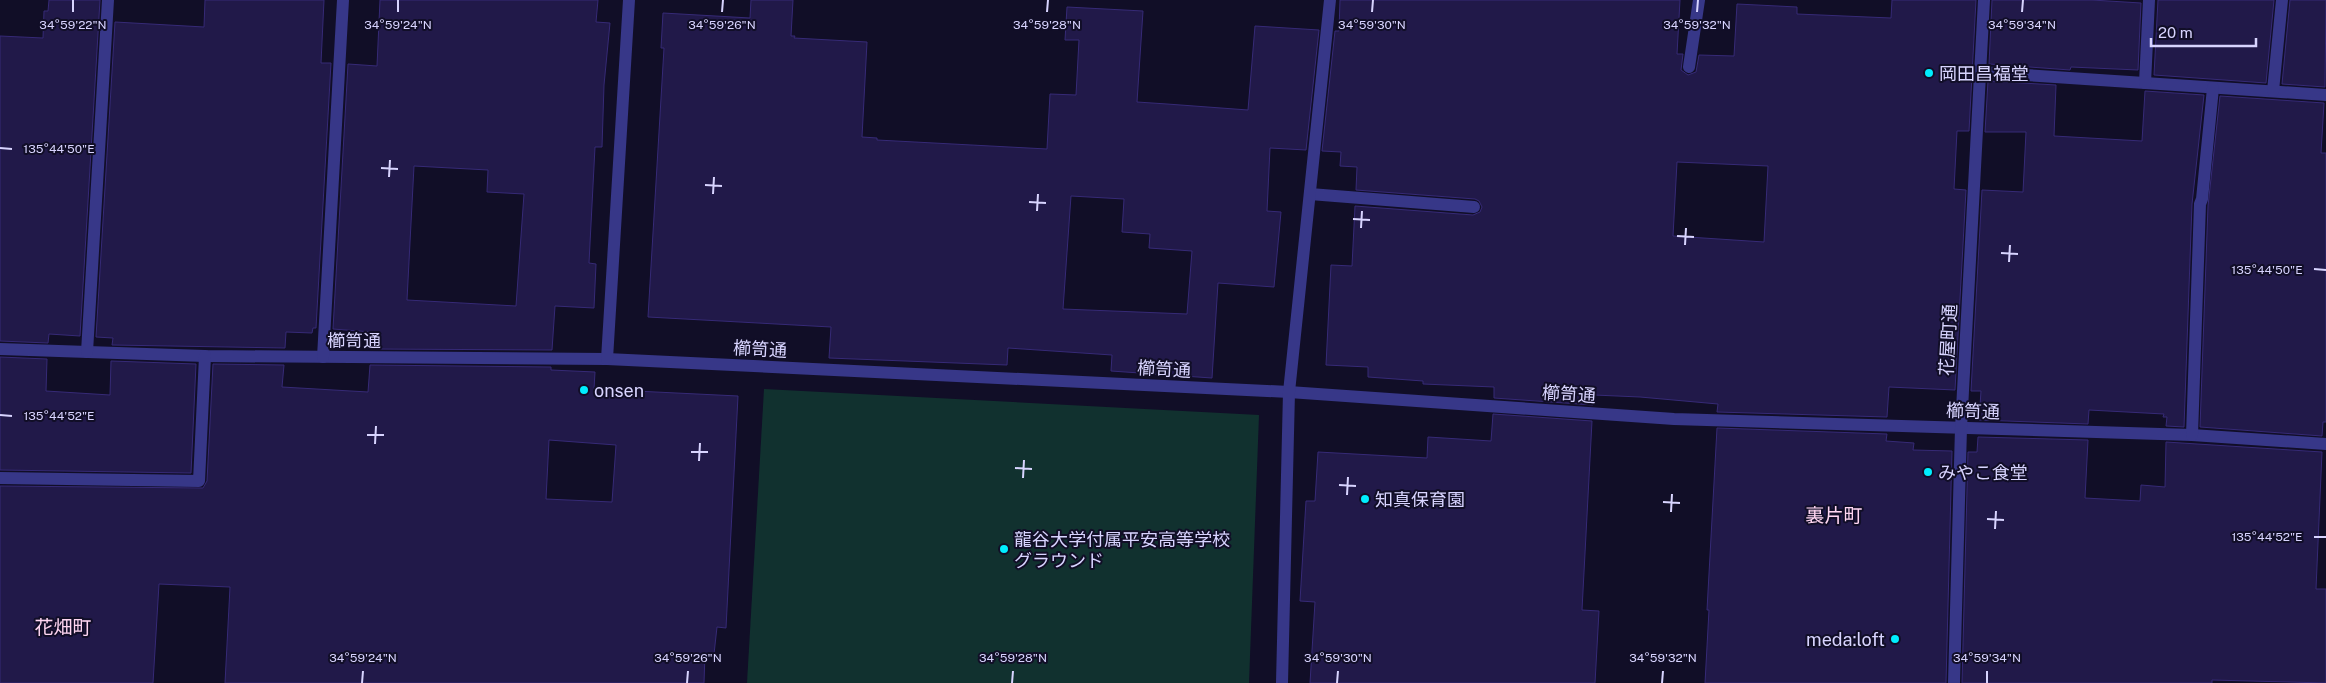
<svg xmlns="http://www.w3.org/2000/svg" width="2326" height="683" font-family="'Public Sans','Noto Sans JP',sans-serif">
	<rect width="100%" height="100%" fill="#110e27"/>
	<polygon fill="#11312f" points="764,389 1259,415 1249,683 747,683"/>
	<g fill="#211949" stroke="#362a76" fill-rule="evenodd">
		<polygon points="49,0 100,0 80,336 49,334 48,343 0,341 0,36 43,38 44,11 48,11"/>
		<polygon points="205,0 324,0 321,63 331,63 316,328 313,328 312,333 286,332 285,348 112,345 113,338 96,337 115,22 204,27"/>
		<path d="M 380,0 L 598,0 L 596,22 L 610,23 L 604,85 L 602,147 L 595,147 L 589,263 L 596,264 L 594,308 L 555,306 L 552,350 L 371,349 L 371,332 L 333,329 L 348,64 L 377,66 ZM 414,166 L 488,170 L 487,192 L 524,194 L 516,306 L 407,300 Z"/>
		<path d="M 751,0 L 793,0 L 791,36 L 795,36 L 794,38 L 867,42 L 862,137 L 877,138 L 877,140 L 1047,149 L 1050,94 L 1076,95 L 1079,40 L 1065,40 L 1067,7 L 1143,11 L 1137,102 L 1167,104 L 1248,110 L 1255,26 L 1319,30 L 1306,150 L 1270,148 L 1267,211 L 1281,212 L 1274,287 L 1218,283 L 1212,378 L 1111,371 L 1112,355 L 1008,348 L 1007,365 L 829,358 L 831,327 L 648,317 L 664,48 L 661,48 L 663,13 L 750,18 ZM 1071,196 L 1124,199 L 1122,232 L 1150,234 L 1149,248 L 1192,251 L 1187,314 L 1063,309 Z"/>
		<path d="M 1340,0 L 1680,0 L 1677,54 L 1683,54 L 1681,70 L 1688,75 L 1696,72 L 1699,55 L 1734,56 L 1737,4 L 1797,7 L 1797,14 L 1891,18 L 1892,0 L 1976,0 L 1969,131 L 1957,131 L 1954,189 L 1966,190 L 1955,390 L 1889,387 L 1887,417 L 1717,412 L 1718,404 L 1640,397 L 1594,395 L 1593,405 L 1494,398 L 1494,387 L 1423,384 L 1423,381 L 1368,377 L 1368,367 L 1326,365 L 1331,265 L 1352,266 L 1355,206 L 1473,215 L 1480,212 L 1482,207 L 1479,201 L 1475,199 L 1356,190 L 1357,167 L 1340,166 L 1341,152 L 1322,151 L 1335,31 L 1339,31 ZM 1677,162 L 1768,166 L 1764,242 L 1673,236 Z"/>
		<polygon points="1992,0 2092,0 2141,3 2138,70 2071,67 2070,70 1989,64"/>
		<polygon points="2158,0 2274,0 2266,83 2154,75"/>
		<polygon points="2290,0 2326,0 2325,87 2282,84"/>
		<polygon points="1988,81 2056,85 2054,136 2142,141 2145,91 2204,95 2192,204 2184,427 2166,426 2167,417 2163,417 2164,414 2089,410 2088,424 1979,420 1981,391 1971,391 1982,190 2023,192 2026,132 1985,132"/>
		<polygon points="2220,96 2324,103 2321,153 2326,153 2326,422 2323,422 2322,436 2200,427 2208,206"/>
		<polygon points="0,357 47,359 46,391 110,395 111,361 196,364 191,473 0,470"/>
		<path d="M 213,364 L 284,365 L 282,387 L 368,392 L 370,365 L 551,367 L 551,370 L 595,372 L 594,389 L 738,396 L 726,628 L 717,627 L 714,654 L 705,653 L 704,683 L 225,683 L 230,587 L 159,584 L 153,683 L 0,683 L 0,486 L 203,488 L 207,481 ZM 549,440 L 616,445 L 612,502 L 546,499 Z"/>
		<polygon points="1493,414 1592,421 1582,610 1599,611 1595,683 1310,683 1315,602 1300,601 1306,501 1315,501 1318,452 1427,458 1428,437 1491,441"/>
		<polygon points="1717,428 1887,434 1886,441 1914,443 1913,450 1952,451 1946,683 1705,683 1709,610 1707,610"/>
		<polygon points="1978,437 2088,440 2085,498 2140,501 2141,485 2165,487 2166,442 2322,452 2316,589 2326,589 2326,683 2212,680 2212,683 1962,683 1968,452 1977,452"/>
	</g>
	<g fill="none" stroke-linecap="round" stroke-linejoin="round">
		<g stroke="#373788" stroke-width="12">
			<polyline points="1689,67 1699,0"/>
			<polyline points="1980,72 2326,95"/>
			<polyline points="2145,83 2149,0"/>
			<polyline points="2273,91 2282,0"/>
			<polyline points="1310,194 1474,207"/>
			<polyline points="0,349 205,356 607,359 1289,392 1674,419 2192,435 2326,444"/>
			<polyline points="87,352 108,0"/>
			<polyline points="323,357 343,0"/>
			<polyline points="607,359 629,0"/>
			<polyline points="2192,435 2200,204 2202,199 2213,88"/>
			<polyline points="0,478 199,481 205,356"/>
			<polyline points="1282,683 1289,392 1330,0"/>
			<polyline points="1954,683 1961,428 1984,0"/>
		</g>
	</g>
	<path fill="none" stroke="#d8d4ff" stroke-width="2" d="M 73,12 L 73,0M 398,12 L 398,0M 722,12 L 723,0M 1047,12 L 1048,0M 1372,12 L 1373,0M 1697,12 L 1698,0M 2022,12 L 2023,0M 0,148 L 12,149M 381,168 L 398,169M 389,177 L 390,160M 705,185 L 722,186M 713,194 L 714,177M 1029,202 L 1046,203M 1037,211 L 1038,194M 1353,219 L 1370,220M 1361,228 L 1362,211M 1677,236 L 1694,237M 1685,245 L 1686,228M 2001,253 L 2018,254M 2009,262 L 2010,245M 2314,269 L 2326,270M 0,415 L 12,416M 367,435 L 384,435M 375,444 L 376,426M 691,452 L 708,452M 699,461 L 700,443M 1015,468 L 1032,469M 1023,478 L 1024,460M 1339,485 L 1356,486M 1347,495 L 1348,477M 1663,502 L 1680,503M 1671,512 L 1672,494M 1987,519 L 2004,520M 1995,529 L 1996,511M 2314,537 L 2326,537M 362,683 L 363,671M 687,683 L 688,671M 1012,683 L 1013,671M 1337,683 L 1338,671M 1662,683 L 1663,671M 1987,683 L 1987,671"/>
	<g fill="#0ef" stroke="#110e27" stroke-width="2">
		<circle cx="1929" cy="73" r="5"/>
		<circle cx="584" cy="390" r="5"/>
		<circle cx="1928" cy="472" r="5"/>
		<circle cx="1365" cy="499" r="5"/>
		<circle cx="1004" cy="549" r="5"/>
		<circle cx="1895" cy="639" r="5"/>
	</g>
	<g text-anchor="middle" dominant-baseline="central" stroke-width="4" stroke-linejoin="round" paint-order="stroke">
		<g font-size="18" fill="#d8d4ff" stroke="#110e27" text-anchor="start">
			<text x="1939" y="73">岡田昌福堂</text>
			<text x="594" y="390">onsen</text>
			<text x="1938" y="472">みやこ食堂</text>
			<text x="1375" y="499">知真保育園</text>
			<text x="1014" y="539">龍谷大学付属平安高等学校<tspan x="1014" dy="21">グラウンド</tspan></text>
			<text x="1885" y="639" text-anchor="end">meda:loft</text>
		</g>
		<g font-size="18" fill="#d8d4ff" stroke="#110e27">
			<text x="354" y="340">櫛笥通</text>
			<text transform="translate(1948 340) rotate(-87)">花屋町通</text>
			<text transform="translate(760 349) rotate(3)">櫛笥通</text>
			<text transform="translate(1164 369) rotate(3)">櫛笥通</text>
			<text transform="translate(1569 394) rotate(4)">櫛笥通</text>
			<text transform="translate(1973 411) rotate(2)">櫛笥通</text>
		</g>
		<g font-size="19" fill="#ffd6f2" stroke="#110e27">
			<text x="1834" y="515">裏片町</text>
			<text x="63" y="627">花畑町</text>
		</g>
	</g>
	<g font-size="12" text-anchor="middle" fill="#d8d4ff" stroke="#110e27" stroke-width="4" stroke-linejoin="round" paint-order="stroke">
		<text x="73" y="29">34°59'22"N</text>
		<text x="398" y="29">34°59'24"N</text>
		<text x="722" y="29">34°59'26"N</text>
		<text x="1047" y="29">34°59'28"N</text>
		<text x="1372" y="29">34°59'30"N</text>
		<text x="1697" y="29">34°59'32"N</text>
		<text x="2022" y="29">34°59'34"N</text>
		<text x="59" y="153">135°44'50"E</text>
		<text x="2267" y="274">135°44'50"E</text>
		<text x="59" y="420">135°44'52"E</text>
		<text x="2267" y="541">135°44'52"E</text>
		<text x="363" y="662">34°59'24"N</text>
		<text x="688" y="662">34°59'26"N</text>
		<text x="1013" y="662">34°59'28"N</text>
		<text x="1338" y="662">34°59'30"N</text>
		<text x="1663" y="662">34°59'32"N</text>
		<text x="1987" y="662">34°59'34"N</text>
	</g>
	<path d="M2151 38v8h105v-8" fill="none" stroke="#d8d4ff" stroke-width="2.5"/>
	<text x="2158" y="38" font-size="15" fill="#d8d4ff" stroke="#110e27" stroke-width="4" paint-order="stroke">20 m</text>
</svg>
